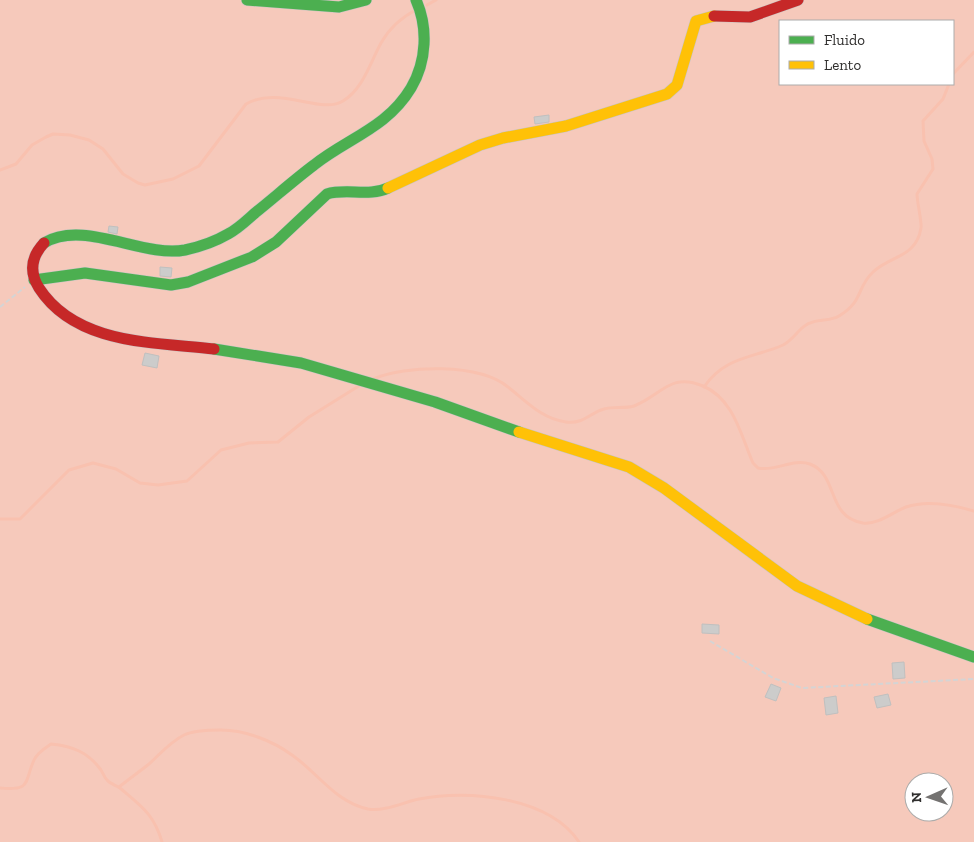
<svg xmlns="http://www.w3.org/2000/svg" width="974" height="842" font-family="'Zilla Slab',serif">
	<rect width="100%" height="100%" fill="#f1efee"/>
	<path fill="#f6c9bb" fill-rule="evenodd" d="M 0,0 L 974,0 L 974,842 L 0,842 ZM 780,21 L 953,21 L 953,84 L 780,84 ZM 914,782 L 944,782 L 944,812 L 914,812 Z"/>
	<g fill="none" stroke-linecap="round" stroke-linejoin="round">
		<g stroke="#f9c1af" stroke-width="3">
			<polyline points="427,5 436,0"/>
			<polyline points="953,74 974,52"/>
			<path d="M 0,170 L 16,164 L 32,145 L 46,137 L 53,134 L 70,135 L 89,140 L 103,149 L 123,174 L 138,183 L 145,185 L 173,179 L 199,166 L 246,104 C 279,85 321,115 343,101 C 363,89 370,63 381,43 C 389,29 402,17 416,10"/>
			<path d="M 373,379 C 406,365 479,363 508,387 C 526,401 542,419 566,422 C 585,424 589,413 604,409 C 614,406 624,409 634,406 C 662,395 670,372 703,386 C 734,399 741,436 753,463 L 758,468 C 775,472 793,458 810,464 C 839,475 826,517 863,523 C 878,525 893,512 906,507 C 926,500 954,505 974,511"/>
			<path d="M 704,387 C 725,356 754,358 783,345 C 795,339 800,325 813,322 C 822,319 831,321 839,316 C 864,301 856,288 873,272 C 891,255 916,258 921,228 C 922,222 917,202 917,194 L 933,169 L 932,159 L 924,141 L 923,121 L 943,99 L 949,84"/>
			<polyline points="0,519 20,519 69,470 93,463 116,469 140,483 158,485 187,481 221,450 249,443 278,442 309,417 362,384"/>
			<path d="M 119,787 C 129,779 139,772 149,764 C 160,754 170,742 184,735 C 194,730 210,730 221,730 C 245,730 273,741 292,755 C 317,772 335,802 368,809 C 384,812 404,802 419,799 C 468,789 549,797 579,842"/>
			<path d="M 0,788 C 32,791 24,782 34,760 C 37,753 45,748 51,744 C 72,746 88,752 101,770 C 103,773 104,777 107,780 C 110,784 116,785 120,788 C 141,806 154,814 162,842"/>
		</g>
	</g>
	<g fill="#cccccb" stroke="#c0c0bf">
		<polygon points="549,115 549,122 535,124 534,117"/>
		<polygon points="109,226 118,227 117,234 108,232"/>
		<polygon points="160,267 172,268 171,277 160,276"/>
		<polygon points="145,353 159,356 157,368 142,365"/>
		<polygon points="702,624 719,625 719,634 702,633"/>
		<polygon points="904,662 905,678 893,679 892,663"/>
		<polygon points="771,684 781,688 776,701 765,697"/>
		<polygon points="888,694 891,705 877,708 874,697"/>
		<polygon points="836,696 838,713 826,715 824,698"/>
	</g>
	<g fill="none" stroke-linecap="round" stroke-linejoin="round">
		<g stroke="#c6c5c4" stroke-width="12">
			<g id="fast">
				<polyline points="247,0 339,7 366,0"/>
				<path d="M 44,243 C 84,219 142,258 185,250 C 199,247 216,241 228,234 C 238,229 247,220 255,213 C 275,197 294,180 314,165 C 348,138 387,128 411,88 C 427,61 428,27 416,0"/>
				<path d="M 34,280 L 85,273 L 171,285 L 188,282 L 252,257 L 276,242 L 327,194 C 346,188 369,197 388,188"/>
				<polyline points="214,349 301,363 435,402 519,432"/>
				<polyline points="867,619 974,657"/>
			</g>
		</g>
		<g stroke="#c6c5c4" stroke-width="12">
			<g id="slow">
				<polyline points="388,188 480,145 503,138 566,126 667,94 677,85 696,21 714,16"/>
				<polyline points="519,432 629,467 664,488 797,586 867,619"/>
			</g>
		</g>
		<g stroke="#c6c5c4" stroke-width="12">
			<g id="jam">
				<polyline points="714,16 750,17 798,0"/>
				<path d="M 44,243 C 31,257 29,272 39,288 C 76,345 154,342 214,349"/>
			</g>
		</g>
		<g stroke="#d5d4d4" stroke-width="2" stroke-dasharray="5 2.5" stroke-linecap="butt">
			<polyline points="0,307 25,287"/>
			<polyline points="710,641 773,678 802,688 974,679"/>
		</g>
		<use href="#fast" stroke="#4caf50" stroke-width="11"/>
		<use href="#slow" stroke="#ffc107" stroke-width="11"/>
		<use href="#jam" stroke="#c62828" stroke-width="11"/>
	</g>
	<rect x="779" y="20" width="175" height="65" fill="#ffffff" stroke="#acacab"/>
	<rect x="789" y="36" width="25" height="8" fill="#4caf50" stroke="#acacab"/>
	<text x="824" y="45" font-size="15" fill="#302f2e">Fluido</text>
	<rect x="789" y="61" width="25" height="8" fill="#ffc107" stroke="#acacab"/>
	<text x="824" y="70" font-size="15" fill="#302f2e">Lento</text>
	<g transform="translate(929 797) rotate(268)"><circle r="24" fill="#ffffff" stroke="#acacab"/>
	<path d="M0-4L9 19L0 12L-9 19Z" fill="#747271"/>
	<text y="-8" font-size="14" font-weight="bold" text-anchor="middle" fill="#302f2e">N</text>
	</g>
</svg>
